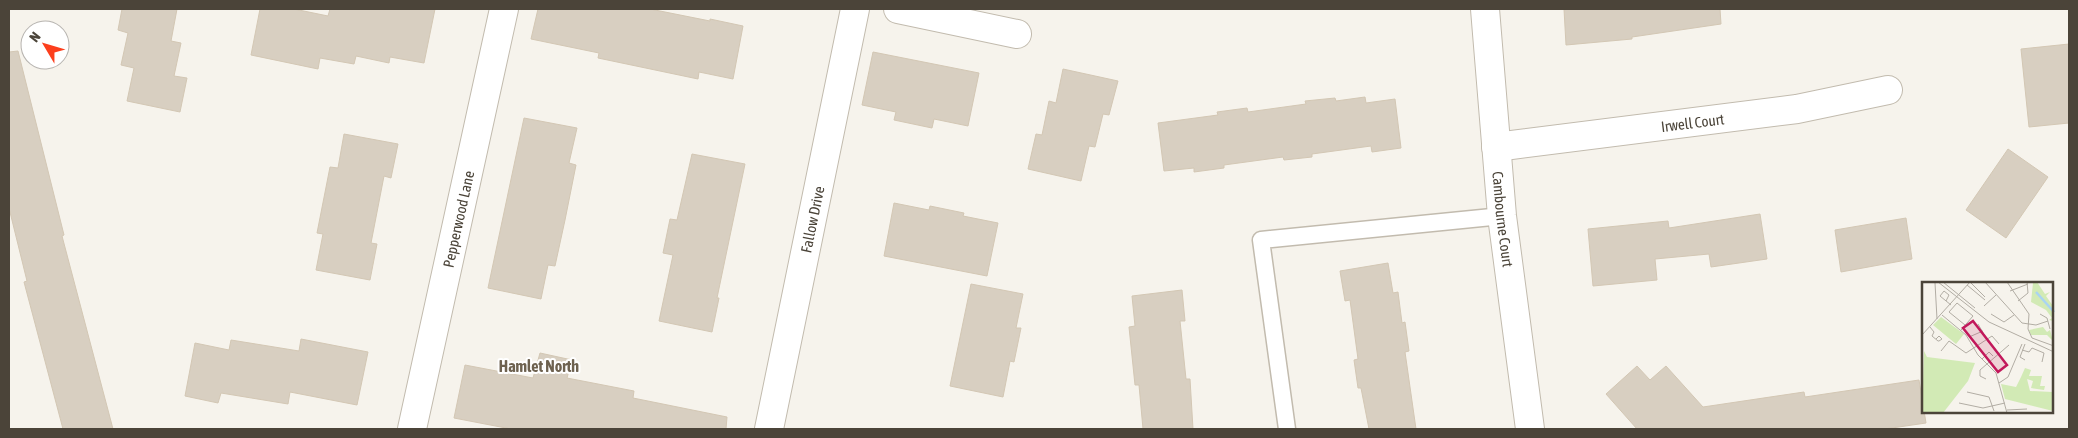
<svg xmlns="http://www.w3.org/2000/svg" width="2078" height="438" font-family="'Asap Condensed',sans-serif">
	<rect width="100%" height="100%" fill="#f6f3ec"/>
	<g fill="#d8cfc1" stroke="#d3c7b4">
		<polygon points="122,9 177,9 171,41 181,43 174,76 187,78 180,112 127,101 134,68 121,65 128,33 118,30"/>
		<polygon points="260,9 294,9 328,16 330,9 435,9 424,63 390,57 389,63 356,56 354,64 320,58 318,69 251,55"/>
		<polygon points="538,9 650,9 710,21 710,19 743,26 733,79 699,72 698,79 598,58 599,53 531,39"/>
		<polygon points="1564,9 1720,9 1721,24 1632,37 1632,39 1566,45"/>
		<polygon points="2069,44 2069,123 2029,127 2021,49"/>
		<polygon points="18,51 64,235 62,236 113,429 63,429 24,282 27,281 9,208 9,52"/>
		<polygon points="873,52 979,73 968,126 934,119 932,128 894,120 896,112 862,105"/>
		<polygon points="1063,69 1118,81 1109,115 1103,114 1095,147 1089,146 1081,181 1028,169 1036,134 1042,135 1049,101 1056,103"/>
		<polygon points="1365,97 1366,103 1395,99 1401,148 1372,152 1371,146 1312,154 1312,157 1284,160 1283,157 1224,165 1224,168 1194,172 1194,168 1164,171 1158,123 1218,115 1217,112 1247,108 1248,112 1306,104 1305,101 1335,98 1336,101"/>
		<polygon points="524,118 577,128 569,163 576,165 565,220 555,266 548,265 541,299 488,288"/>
		<polygon points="344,134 398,144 391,178 384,176 371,243 377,244 370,280 316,270 323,234 317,233 330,167 338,168"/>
		<polygon points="2008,149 2048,177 2006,238 1966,210"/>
		<polygon points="692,154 745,164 717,298 719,298 712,332 659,321 673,255 663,253 670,219 677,220"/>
		<polygon points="894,203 929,210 930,206 964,213 963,216 998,223 987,276 884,256"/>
		<polygon points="1760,214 1767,259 1711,267 1709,254 1655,259 1657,280 1593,286 1588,229 1668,221 1669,228"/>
		<polygon points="1906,218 1912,259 1841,272 1835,230"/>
		<polygon points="1388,263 1393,293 1398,292 1402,323 1405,322 1409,351 1405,352 1416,429 1369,429 1361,388 1358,388 1354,360 1358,359 1350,300 1345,301 1340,271"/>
		<polygon points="971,284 1023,294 1016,328 1021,328 1014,362 1010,361 1003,397 950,386"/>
		<polygon points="1182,290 1185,321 1180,321 1186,379 1190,379 1193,429 1143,429 1139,385 1135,385 1129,327 1135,326 1132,296"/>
		<polygon points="301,339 368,352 357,405 290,392 288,404 221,393 218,403 185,396 195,343 229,350 231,340 299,351"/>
		<polygon points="540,353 572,360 567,378 634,391 633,398 727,417 726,429 511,429 454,418 465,365 533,378"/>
		<polygon points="1637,366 1650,380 1666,366 1703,407 1804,392 1805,397 1919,380 1926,423 1885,429 1637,429 1606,394"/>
	</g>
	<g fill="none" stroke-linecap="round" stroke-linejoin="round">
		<g stroke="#c2bbae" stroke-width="19">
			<polyline id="lane" points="1287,429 1261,240 1502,216"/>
		</g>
		<g stroke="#c2bbae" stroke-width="30">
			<g id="street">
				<polyline points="898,9 1017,34"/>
				<path id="s1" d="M 1485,9 L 1502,216 L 1530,429"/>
				<path id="s2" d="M 1496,147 L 1797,109 L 1888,90"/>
				<path id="s3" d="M 412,429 L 504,9"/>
				<path id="s4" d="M 769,429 L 855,9"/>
			</g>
		</g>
		<use href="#lane" stroke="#fff" stroke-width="16"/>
		<use href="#street" stroke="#fff" stroke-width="28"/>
	</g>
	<g text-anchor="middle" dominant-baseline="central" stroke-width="4" stroke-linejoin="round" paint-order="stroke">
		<g font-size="15" fill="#4b4439" stroke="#fff">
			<text stroke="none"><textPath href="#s2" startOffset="198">Irwell Court</textPath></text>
			<text stroke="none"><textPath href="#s3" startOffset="215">Pepperwood Lane</textPath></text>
			<text stroke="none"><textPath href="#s4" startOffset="214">Fallow Drive</textPath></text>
			<text stroke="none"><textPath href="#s1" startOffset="211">Cambourne Court</textPath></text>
		</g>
		<g font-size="16" font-weight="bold" fill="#6e6250" stroke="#fff">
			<text x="539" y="366">Hamlet North</text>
		</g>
	</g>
	<g transform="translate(1922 282)">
		<rect width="131" height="131" fill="#f6f3ec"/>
		<path d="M 115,0 L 123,12 L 128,10 L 124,14 L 131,24 L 131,39 L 127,38 L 130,36 L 124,28 L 109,20 L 111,1 L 106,1 ZM 19,35 L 42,52 L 34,62 L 11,43 ZM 121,45 L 125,50 L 128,48 L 131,59 L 125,53 L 109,53 L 107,48 ZM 2,69 L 5,75 L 53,81 L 46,99 L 21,131 L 0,131 ZM 103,86 L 109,88 L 107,94 L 120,94 L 118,104 L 123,104 L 122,108 L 109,106 L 111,99 L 99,95 ZM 99,95 L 105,97 L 108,109 L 131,110 L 131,129 L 83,117 L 79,102 L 94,105 Z" fill="#d2eab5"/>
		<path fill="none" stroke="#a9d4f2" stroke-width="2.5" d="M 114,10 L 132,30"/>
		<path fill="none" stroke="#b2ada4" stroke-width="1" d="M 16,0 L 67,40 L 132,70M 21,0 L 53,26M 48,0 L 63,15M 63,0 L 100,41 L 114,43 L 126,39M 85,0 L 107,32 L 106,47 L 110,56 L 132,64M 13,1 L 15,37M 45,3 L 63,18M 88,9 L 106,2M 24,19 L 27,13 L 22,9 L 18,14 L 29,23M 96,19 L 106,11 L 105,0M 62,24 L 74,13M 69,32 L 82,40 L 92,33M 118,32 L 125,36 L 128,47M 20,33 L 44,53 L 56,73 L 74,91 L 85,131M 56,42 L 67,61M 8,45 L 12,50 L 10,54 L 16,59 L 17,59 L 20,57 L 17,54 L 14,57M 39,48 L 51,34 L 35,21 L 27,30 L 43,43M 0,53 L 48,0M 47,55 L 61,49M 100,68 L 107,70 L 110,66 L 122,71 L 120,80M 19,69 L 27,59 L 44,71 L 70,54 L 77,62M 60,77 L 67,70 L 71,74M 103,78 L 98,75 L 103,62M 64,97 L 58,94 L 58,88 L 87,63M 77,101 L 86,95 L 100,62M 45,110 L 67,115 L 72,129M 37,121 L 61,126 L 83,121M 85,128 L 105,127"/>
		<path fill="#c2185b" fill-opacity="0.15" stroke="#c2185b" stroke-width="2.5" d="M 51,39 L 85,83 L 76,90 L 41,46 Z"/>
		<rect width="131" height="131" fill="none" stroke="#4b4439" stroke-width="2.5"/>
	</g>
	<rect width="2078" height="438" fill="none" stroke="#4b4439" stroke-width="20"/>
	<g transform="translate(45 45) rotate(308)"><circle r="24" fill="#ffffff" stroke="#b7b4b0"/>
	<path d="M0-4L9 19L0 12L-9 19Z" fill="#fc3f1d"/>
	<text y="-8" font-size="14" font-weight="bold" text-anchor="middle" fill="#4b4439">N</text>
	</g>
</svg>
